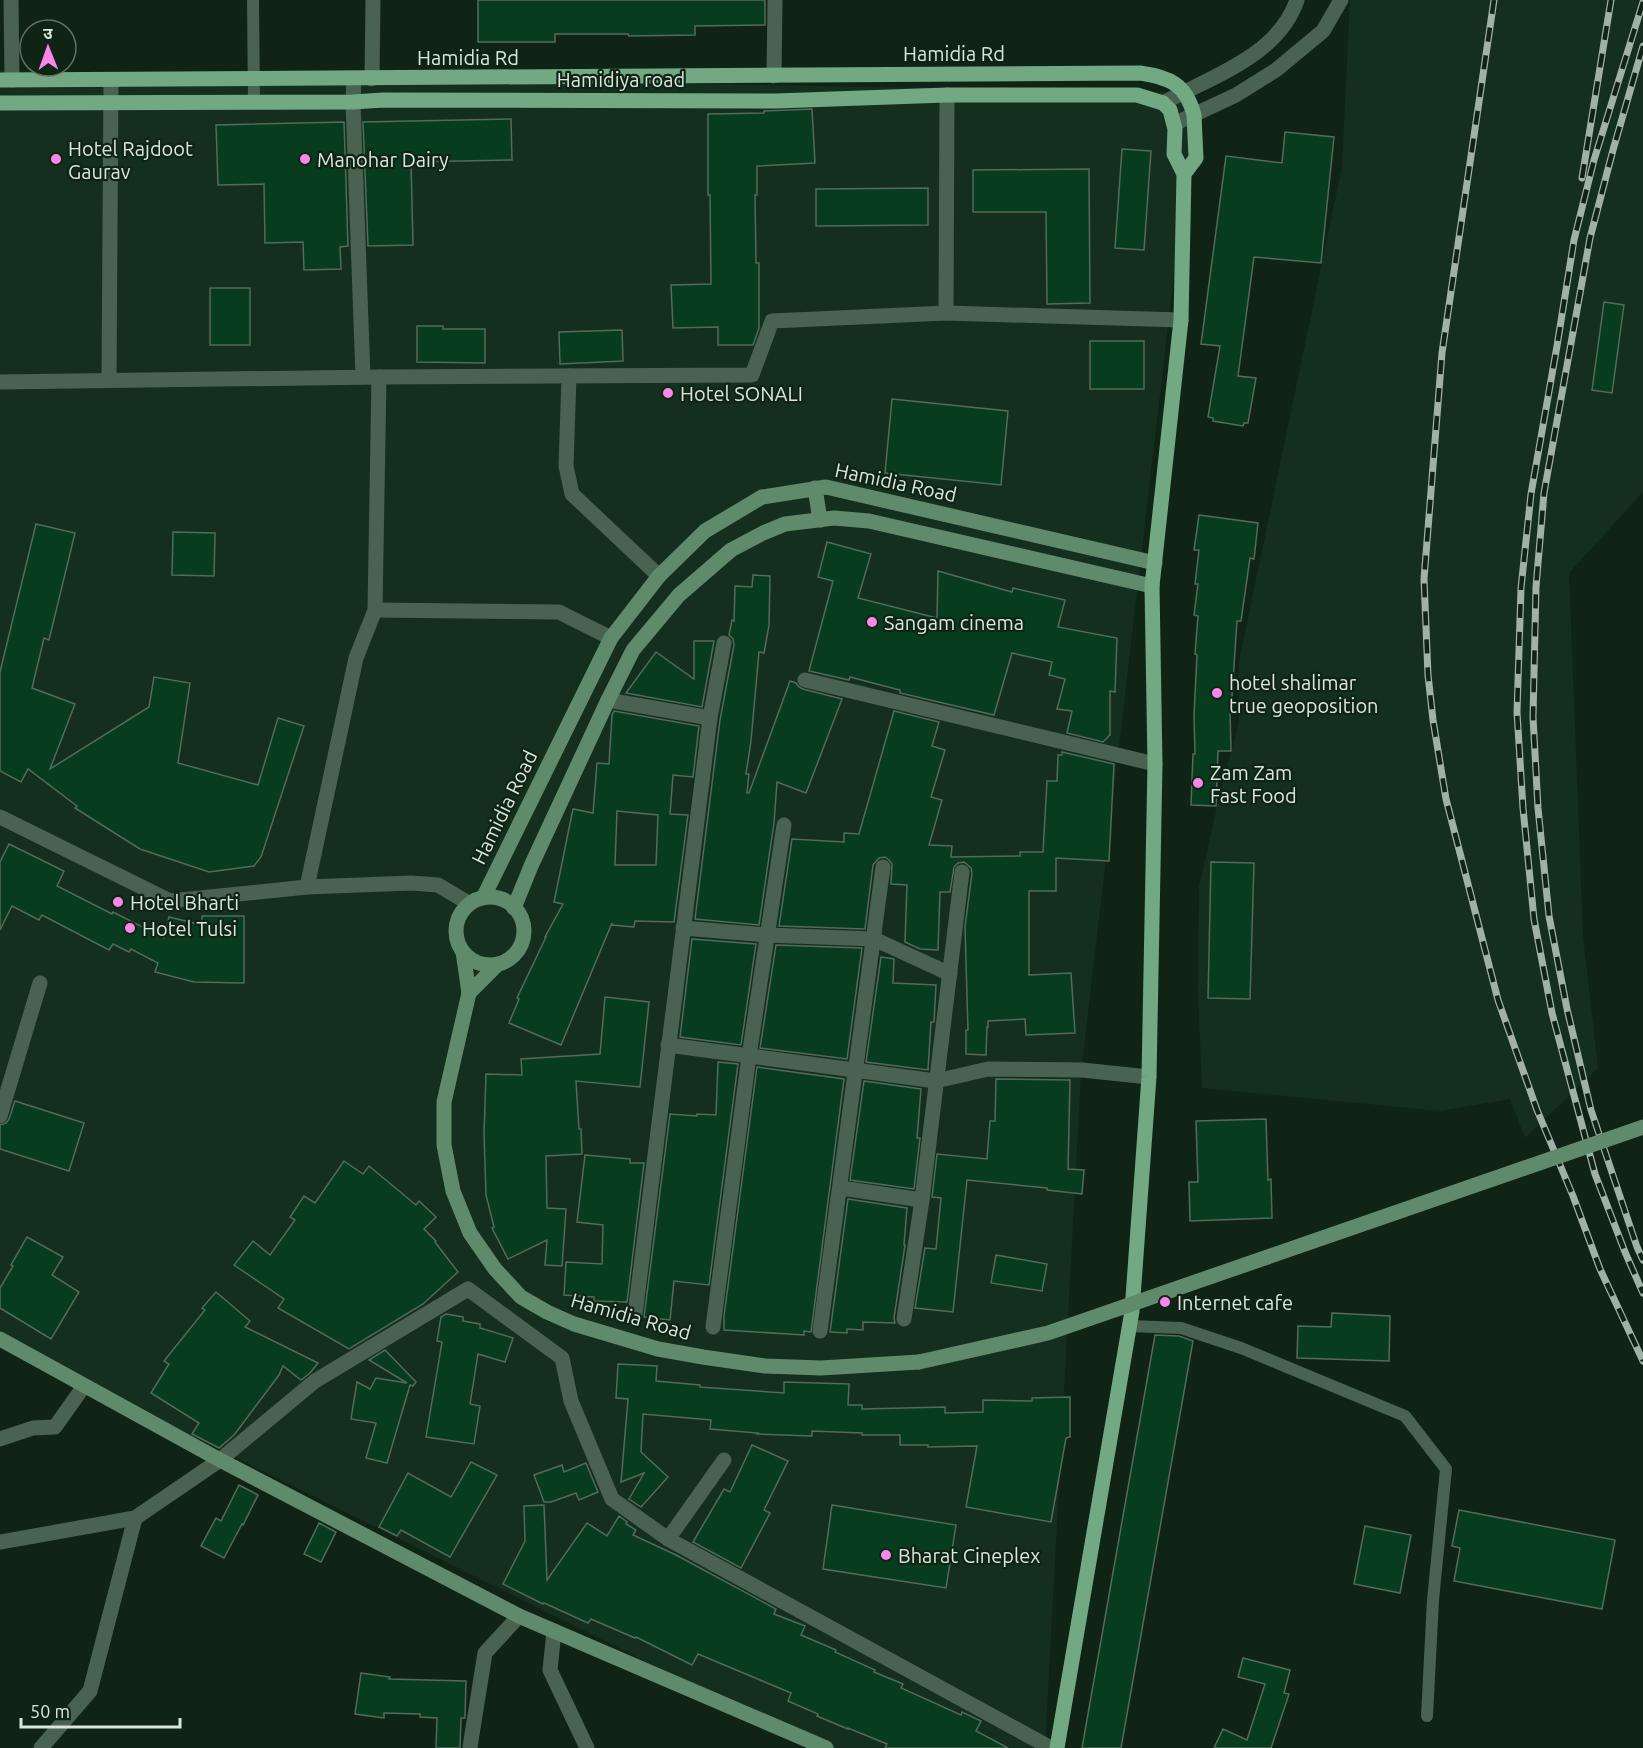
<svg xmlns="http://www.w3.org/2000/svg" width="1643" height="1748" font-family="Ubuntu,'Noto Sans Devanagari',sans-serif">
	<rect width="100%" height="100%" fill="#102416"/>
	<g fill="#142f1e">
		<polygon points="1350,0 1643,0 1643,492 1569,573 1583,936 1598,1068 1525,1138 1510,1099 1441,1111 1202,1088 1198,992 1199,886 1222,785 1239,722 1239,661 1342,167"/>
		<polygon points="0,71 1195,93 1081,1073 1045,1748 820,1748 0,1340"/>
	</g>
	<g fill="#073c1f" stroke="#546a5a" stroke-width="1.5" fill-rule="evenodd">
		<polygon points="478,0 765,0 765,25 695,26 695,35 629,36 628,34 555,34 555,42 478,42"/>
		<polygon points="812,109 815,163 757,166 757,195 755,195 756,263 759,263 759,328 753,345 718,345 718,327 673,328 671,285 711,284 710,195 708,195 708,114 764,113 764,111"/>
		<polygon points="511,119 512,160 411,162 413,245 368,246 363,122"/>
		<polygon points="344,122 348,246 340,247 341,269 304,270 303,242 265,243 264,184 218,185 216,125"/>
		<polygon points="1285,132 1334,137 1321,263 1254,257 1238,376 1256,378 1248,423 1244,423 1243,426 1213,421 1213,418 1208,417 1220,346 1201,344 1226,156 1282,163"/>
		<polygon points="1122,149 1151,151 1144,250 1115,248"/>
		<polygon points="1089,169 1090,303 1047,304 1046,212 973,212 973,170"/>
		<polygon points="928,188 928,225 816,226 816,189"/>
		<rect x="210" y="288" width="40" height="57"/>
		<polygon points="1604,302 1624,305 1612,393 1592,390"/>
		<polygon points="417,326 443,326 443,329 485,329 485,363 417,362"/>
		<polygon points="622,330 623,361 560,364 559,332"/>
		<rect x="1090" y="341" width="54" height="48"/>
		<polygon points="892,399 1008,411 1001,485 885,473"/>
		<polygon points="1199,515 1258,523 1254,559 1250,558 1241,621 1237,621 1231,711 1230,711 1231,751 1218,751 1216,806 1191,805 1193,754 1195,754 1194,715 1197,655 1195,654 1198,616 1194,615 1198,584 1195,584 1199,550 1194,550"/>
		<polygon points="36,524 75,533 49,640 44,638 32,688 75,704 50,769 149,707 154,677 190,683 178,763 258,785 278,718 304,726 261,857 254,866 209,872 140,849 75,808 77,806 28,769 21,782 0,771 0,672"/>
		<polygon points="173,532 215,533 214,576 172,575"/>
		<polygon points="827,542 871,554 858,598 937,618 938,571 1012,592 1013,588 1065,600 1058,627 1117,638 1115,692 1110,691 1110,735 1103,742 1067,733 1072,711 1057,709 1065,679 1049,675 1052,662 1012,653 994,715 900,693 900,690 850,677 849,680 809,671 833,581 818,577"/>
		<polygon points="753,575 770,576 769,625 764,653 759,652 751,741 746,774 749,774 747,793 749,793 790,681 796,683 799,687 803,689 842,699 806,793 777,782 774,823 759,925 695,919 720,720 734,645 733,639 729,635 732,620 734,621 735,586 752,587"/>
		<polygon points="694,641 714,641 702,707 626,693 656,652 694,679"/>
		<path d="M 614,711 L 699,726 L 693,777 L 673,775 L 670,814 L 688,815 L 674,922 L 635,921 L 634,927 L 612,925 L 612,923 L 561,1045 L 509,1023 L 519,999 L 517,998 L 546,937 L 545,937 L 563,904 L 554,902 L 573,809 L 593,813 L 597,763 L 609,764 L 612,715 ZM 617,811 L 658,815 L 656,865 L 615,865 Z"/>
		<polygon points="894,711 939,722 932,746 945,750 931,797 942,800 929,845 952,846 951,857 1020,856 1020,852 1043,852 1047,781 1057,781 1058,755 1062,755 1062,752 1114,764 1109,861 1056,858 1056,891 1029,891 1029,975 1071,973 1075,1033 1026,1035 1025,1019 988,1021 988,1027 987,1027 986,1055 966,1054 966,1030 968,1030 965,927 972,873 971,868 964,862 958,863 954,867 950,892 940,892 938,950 920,949 905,942 907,885 891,884 892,864 889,860 885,857 879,858 873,865 865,929 779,926 792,839 844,842 844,833 859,834"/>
		<polygon points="9,844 64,871 57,886 112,914 113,912 164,938 169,917 202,925 202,916 244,916 244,983 194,982 155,972 158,963 131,949 129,952 113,944 109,950 42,915 39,920 12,906 0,930 0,862"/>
		<polygon points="1211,862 1254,863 1250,999 1208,998"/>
		<polygon points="692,939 756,944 741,1045 680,1037"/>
		<polygon points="776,945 862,948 847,1059 760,1048"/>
		<polygon points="881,957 894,959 893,983 936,985 934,1022 931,1022 928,1070 866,1062"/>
		<polygon points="605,997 649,1002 640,1087 576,1081 579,1129 581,1129 582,1154 546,1156 547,1208 566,1209 562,1266 545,1265 547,1240 508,1259 492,1228 494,1227 486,1195 484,1134 486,1074 522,1075 521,1059 600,1054"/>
		<polygon points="718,1062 738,1064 709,1285 674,1281 670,1320 644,1317 670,1114 697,1116 697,1114 716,1115"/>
		<polygon points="757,1067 844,1079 811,1332 804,1331 804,1335 724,1330 724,1316"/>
		<polygon points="996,1079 1070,1080 1068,1169 1084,1170 1082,1194 1047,1190 1047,1188 967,1180 953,1312 915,1308 925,1248 936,1249 941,1198 932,1197 937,1154 987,1159 990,1121 995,1121"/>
		<polygon points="864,1081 921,1089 917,1138 920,1138 914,1189 850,1180"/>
		<polygon points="15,1101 84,1123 69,1171 0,1149 0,1125 6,1123 9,1119"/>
		<polygon points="1266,1119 1268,1180 1271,1179 1272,1218 1190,1221 1189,1182 1198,1182 1196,1121"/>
		<polygon points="585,1155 630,1159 630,1163 644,1163 627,1302 594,1301 594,1297 564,1295 566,1262 602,1264 603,1225 577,1222"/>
		<polygon points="344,1161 363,1174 369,1166 416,1205 419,1201 436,1217 424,1229 436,1241 435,1242 458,1272 423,1304 349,1349 278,1308 284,1299 234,1265 253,1241 270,1255 295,1220 290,1217 304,1196 315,1203"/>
		<polygon points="848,1199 907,1208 904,1245 905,1245 894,1318 895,1323 863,1322 863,1330 847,1329 847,1333 830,1332"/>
		<polygon points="27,1237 63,1257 52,1275 79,1292 51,1339 0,1308 0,1288 13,1266 11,1265"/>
		<polygon points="996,1255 1047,1264 1042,1291 991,1283"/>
		<polygon points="216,1292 250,1321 245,1327 318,1363 310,1373 301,1380 283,1366 279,1375 234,1435 219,1448 192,1434 199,1423 151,1393 169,1364 164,1361 205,1310 202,1308"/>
		<polygon points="1332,1313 1390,1316 1389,1361 1297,1358 1298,1326 1331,1327"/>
		<polygon points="446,1314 463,1317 463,1321 480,1324 480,1328 513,1338 505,1362 478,1354 470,1404 480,1406 474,1444 426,1437 442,1342 437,1341 441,1317"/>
		<polygon points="1155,1335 1179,1336 1193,1341 1121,1748 1082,1748"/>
		<polygon points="385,1350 416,1382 413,1386 410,1385 387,1463 366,1458 376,1423 351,1419 357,1382 370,1389 376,1378 407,1383 369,1360"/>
		<polygon points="618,1364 657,1366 656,1381 700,1385 700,1387 784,1393 784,1382 849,1384 848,1405 862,1405 862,1409 945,1407 945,1413 983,1412 983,1400 1032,1401 1032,1398 1070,1397 1070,1437 1066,1438 1051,1522 966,1507 977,1446 928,1447 928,1445 900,1445 900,1435 862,1435 862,1433 812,1431 812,1436 757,1434 758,1433 710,1429 711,1420 643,1414 641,1452 668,1477 641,1507 629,1499 644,1473 621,1482 628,1399 616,1398"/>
		<polygon points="752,1445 788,1461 764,1510 770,1513 741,1568 693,1542 724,1489 730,1492"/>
		<polygon points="471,1462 497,1475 450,1557 401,1530 397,1536 379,1527 408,1473 451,1497"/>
		<polygon points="586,1463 598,1492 579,1500 576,1493 551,1502 544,1502 534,1475 562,1465 564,1472"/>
		<polygon points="239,1485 258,1495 243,1525 242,1524 224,1558 201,1546 216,1518 221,1521"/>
		<polygon points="544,1505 547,1580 587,1523 607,1536 619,1516 627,1522 626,1524 636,1530 633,1535 676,1555 776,1609 774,1614 805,1626 801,1635 836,1650 835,1652 875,1670 874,1672 903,1684 901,1688 961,1715 962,1712 981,1721 976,1731 1008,1748 885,1748 887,1744 848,1728 848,1729 817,1716 818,1714 788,1701 791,1693 698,1654 692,1665 636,1637 635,1638 591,1619 588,1623 544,1603 543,1604 503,1584 525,1541 524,1506"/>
		<polygon points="832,1505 956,1525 946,1588 823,1569"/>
		<polygon points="1459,1510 1615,1540 1602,1609 1454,1581 1460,1548 1452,1546"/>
		<polygon points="319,1523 336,1532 321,1562 304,1554"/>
		<polygon points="1365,1526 1411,1535 1400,1593 1354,1584"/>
		<polygon points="1243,1658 1290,1670 1284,1693 1289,1694 1271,1748 1214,1748 1223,1729 1247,1740 1265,1684 1238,1677"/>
		<polygon points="361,1673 390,1677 389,1679 466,1681 465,1718 461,1718 460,1748 436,1748 437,1718 420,1717 420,1714 384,1713 384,1718 355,1714"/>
	</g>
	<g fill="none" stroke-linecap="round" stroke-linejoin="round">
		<g stroke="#496350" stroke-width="12">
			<polyline points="253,0 254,101"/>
			<polyline points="1130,1326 1181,1328 1241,1348 1405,1416 1446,1469 1433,1600 1427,1716"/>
		</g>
		<g stroke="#496350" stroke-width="15">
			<polyline points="11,0 12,80"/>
			<polyline points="774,76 775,0"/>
			<polyline points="354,79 353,102 363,377"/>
			<polyline points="372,79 373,0"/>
			<path d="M 1163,103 C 1211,77 1278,56 1297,0"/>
			<polyline points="1174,124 1236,95 1276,70 1323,31 1341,0"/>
			<polyline points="946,313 947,95"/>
			<polyline points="569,376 566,466 572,494 659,576"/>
			<polyline points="109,380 111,80"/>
			<polyline points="0,382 379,377 752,375 772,321 946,313 1181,320"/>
			<polyline points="375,610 559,612 611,638"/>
			<polyline points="805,680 1155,764"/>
			<polyline points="608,700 710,718"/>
			<polyline points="0,817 170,901 307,887 411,883 438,885 470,904"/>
			<polyline points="307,887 356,658 375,610 379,377"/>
			<polyline points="683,928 767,935 874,939 950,974"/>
			<polyline points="668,1045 936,1081 988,1069 1082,1070 1149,1077"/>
			<polyline points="0,1116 40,983"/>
			<polyline points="841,1188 922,1200"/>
			<polyline points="635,1314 710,718 724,643"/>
			<polyline points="904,1319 922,1200 962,872"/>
			<polyline points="713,1327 749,1056 784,825"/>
			<polyline points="820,1331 883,867"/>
			<polyline points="0,1439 33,1428 55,1427 84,1386"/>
			<polyline points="668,1539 724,1460"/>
			<polyline points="0,1542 135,1518 220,1460 315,1381 468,1289 562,1358 571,1401 612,1499 668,1539 1051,1748"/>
			<polyline points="554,1631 550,1670 587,1748"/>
			<polyline points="470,1747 485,1653 519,1616"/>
			<polyline points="41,1748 90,1691 135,1518"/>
		</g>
		<g stroke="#608a6c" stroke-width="15">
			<polyline points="815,488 820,520"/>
			<circle cx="490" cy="931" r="34"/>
			<polyline points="483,898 611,638 659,576 705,531 762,497 826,487 1155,563"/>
			<polyline points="514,908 531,866 608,700 633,650 679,595 731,550 763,533 785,524 834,518 869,521 1152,586"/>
			<polyline points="463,952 469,993 498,964"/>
			<polyline points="469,993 444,1102 444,1145 453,1191 470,1233 495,1269 521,1297 547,1312 574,1324 658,1349 703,1357 765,1366 821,1368 919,1362"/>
			<polyline points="0,1339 220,1460 519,1616 826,1748"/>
		</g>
		<g stroke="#72a882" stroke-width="15">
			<path d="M 0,80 L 1140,73 C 1169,77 1186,84 1194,115 L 1196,158 L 1184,174 L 1181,320 L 1152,586 L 1155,764 L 1149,1077 L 1132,1311 L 1057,1748"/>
			<polyline points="0,103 353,102 383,100 776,101 947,95 1137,95 1163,103 1170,110 1175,129 1174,154 1184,174"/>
		</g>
		<g stroke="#a2b1a5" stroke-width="7">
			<g id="rail">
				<polyline points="1494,0 1442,353 1424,579 1428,675 1433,720 1446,799 1498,1000 1537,1110 1573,1196 1600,1269 1643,1361"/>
				<polyline points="1643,2 1594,160 1574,240 1557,346 1531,494 1521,588 1517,712 1523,808 1534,919 1552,1013 1595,1174 1625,1252 1643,1293"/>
				<polyline points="1643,46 1613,150 1590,238 1544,493 1536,587 1533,717 1538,808 1549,916 1567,1009 1591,1110 1637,1247 1643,1260"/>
				<polyline points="1582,178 1611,0"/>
			</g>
		</g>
		<use href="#rail" stroke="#102416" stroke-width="4.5" stroke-dasharray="14" stroke-linecap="butt"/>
		<polyline stroke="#608a6c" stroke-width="15" points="919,1362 1048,1333 1643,1127"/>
	</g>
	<g fill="#f987e9" stroke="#102416" stroke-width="2">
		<circle cx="56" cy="159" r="6"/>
		<circle cx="305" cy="159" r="6"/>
		<circle cx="668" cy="393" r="6"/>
		<circle cx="872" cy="622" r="6"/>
		<circle cx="1217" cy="693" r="6"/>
		<circle cx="1198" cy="783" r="6"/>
		<circle cx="118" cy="902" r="6"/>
		<circle cx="130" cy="928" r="6"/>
		<circle cx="1165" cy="1302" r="6"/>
		<circle cx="886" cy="1555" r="6"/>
	</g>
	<g text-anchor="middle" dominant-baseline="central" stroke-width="4.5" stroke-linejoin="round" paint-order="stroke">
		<g font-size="20" fill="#d9e6dc" stroke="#102416">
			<text x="954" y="53">Hamidia Rd</text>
			<text x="468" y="57">Hamidia Rd</text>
			<text x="621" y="79">Hamidiya road</text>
			<text transform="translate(896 482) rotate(12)">Hamidia Road</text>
			<text transform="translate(504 807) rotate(-64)">Hamidia Road</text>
			<text transform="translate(631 1316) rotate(16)">Hamidia Road</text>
		</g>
		<g font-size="20" fill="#d9e6dc" stroke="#102416" text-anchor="start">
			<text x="68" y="148">Hotel Rajdoot<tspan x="68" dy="23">Gaurav</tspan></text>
			<text x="317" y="159">Manohar Dairy</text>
			<text x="680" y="393">Hotel SONALI</text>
			<text x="884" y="622">Sangam cinema</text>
			<text x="1229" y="682">hotel shalimar<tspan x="1229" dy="23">true geoposition</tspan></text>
			<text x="1210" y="772">Zam Zam<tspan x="1210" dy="23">Fast Food</tspan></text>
			<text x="130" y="902">Hotel Bharti</text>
			<text x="142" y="928">Hotel Tulsi</text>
			<text x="1177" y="1302">Internet cafe</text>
			<text x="898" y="1555">Bharat Cineplex</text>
		</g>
	</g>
	<g transform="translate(48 48) rotate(359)"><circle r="28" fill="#102416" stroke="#607265" stroke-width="1.5"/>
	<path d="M0-4.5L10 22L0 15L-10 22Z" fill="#f987e9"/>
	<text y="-9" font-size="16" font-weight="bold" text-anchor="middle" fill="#d9e6dc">उ</text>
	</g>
	<path d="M21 1718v9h159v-9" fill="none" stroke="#d9e6dc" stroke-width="3"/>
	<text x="30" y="1718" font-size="18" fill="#d9e6dc" stroke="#102416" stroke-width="4.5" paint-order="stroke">50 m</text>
</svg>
